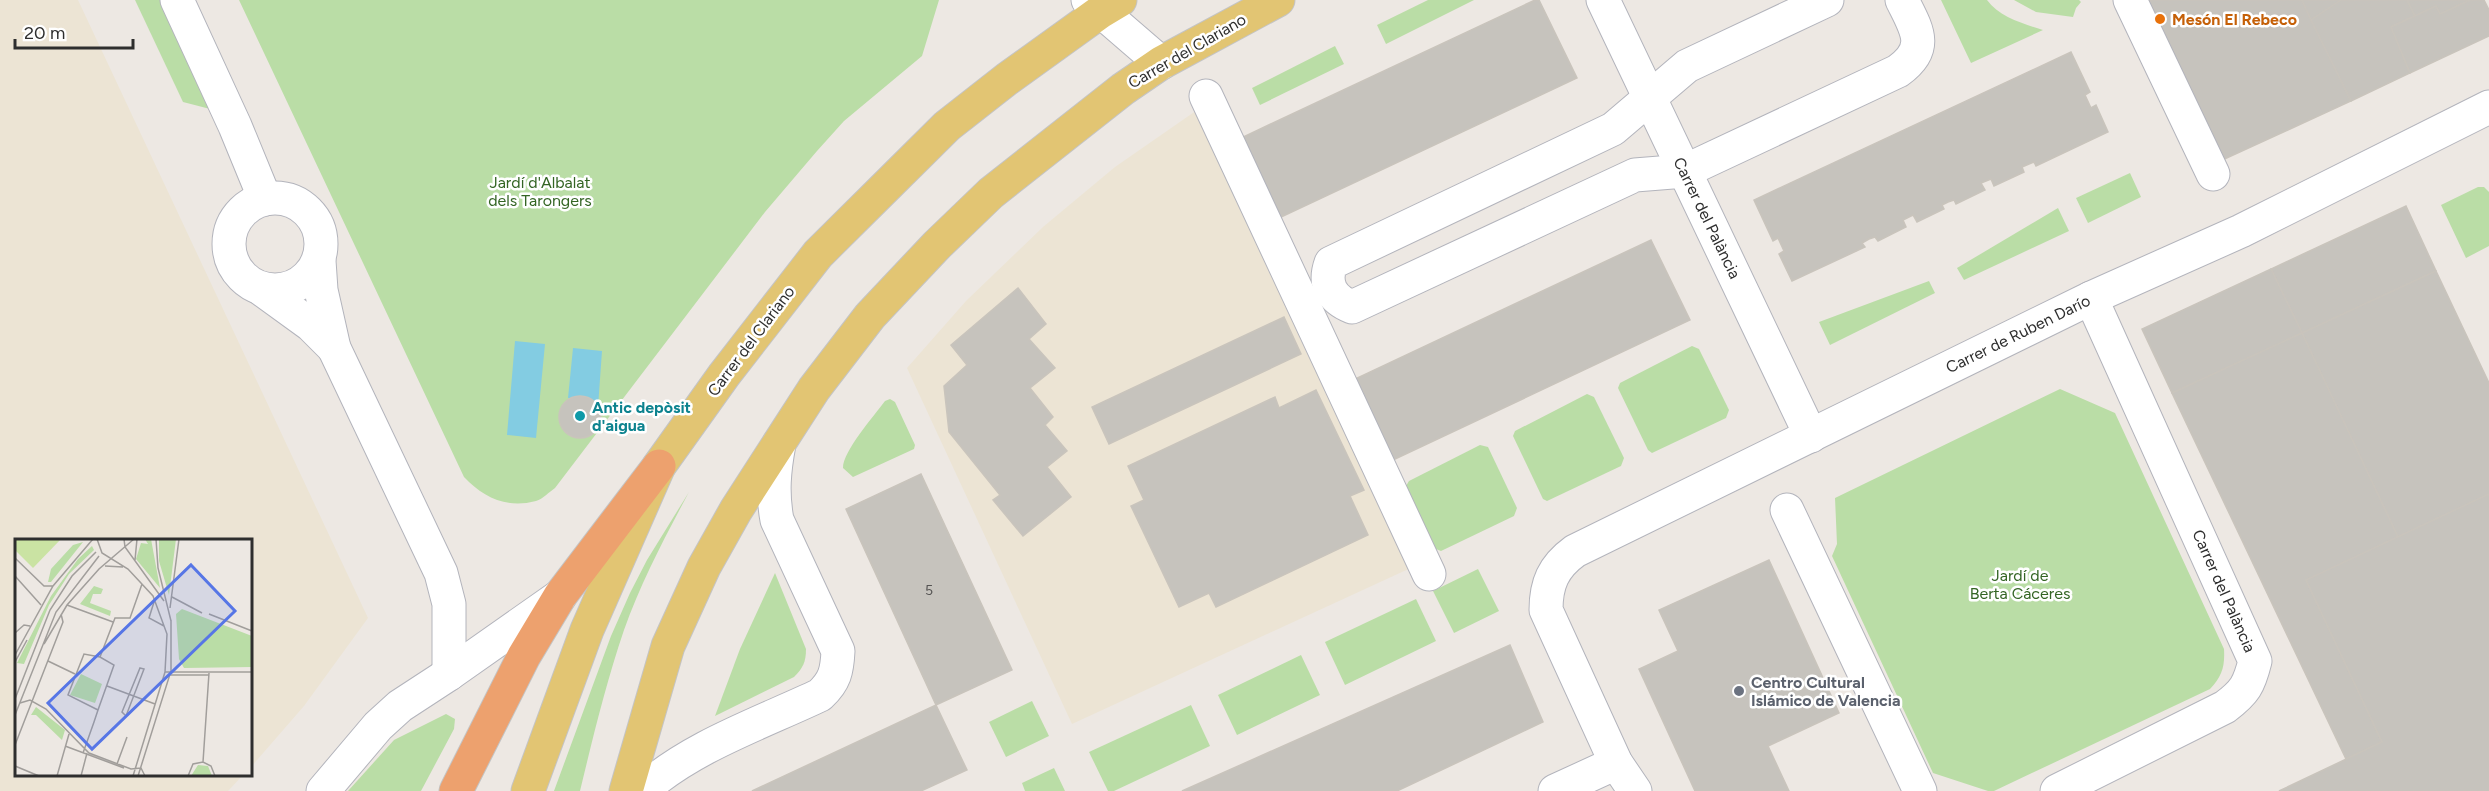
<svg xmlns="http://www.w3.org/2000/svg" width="2489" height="791" font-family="Figtree,sans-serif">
	<rect width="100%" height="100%" fill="#ede8e3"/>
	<g fill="#ece4d4">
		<polygon points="0,0 78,0 368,618 304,706 251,767 250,540 16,540 16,774 243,775 228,791 0,791"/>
		<polygon points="1200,108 1415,566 1072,724 907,368 966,301 1043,227 1115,167"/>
	</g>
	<g fill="#badda6">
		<polygon points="135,0 163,0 214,110 183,102"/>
		<path d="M 239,0 L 939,0 L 922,56 L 844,121 L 817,151 L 765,212 L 555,488 C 549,492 543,499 536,501 C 506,509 483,497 464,477 Z"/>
		<polygon points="1428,0 1474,0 1386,44 1377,25"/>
		<path d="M 1941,0 L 1987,0 C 1999,17 2024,24 2043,30 L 1971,63 Z"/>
		<polygon points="2014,0 2079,0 2081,2 2076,8 2073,17 2036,12"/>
		<polygon points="1335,46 1344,64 1260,105 1252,88"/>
		<polygon points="2130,173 2141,197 2088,223 2076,198"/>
		<polygon points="2478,187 2484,187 2489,192 2489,246 2466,258 2441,205"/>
		<polygon points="2058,208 2069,231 1964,280 1957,268"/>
		<polygon points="1929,281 1935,293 1830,345 1819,322"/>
		<polygon points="1692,346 1699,349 1729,410 1726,418 1652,453 1648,450 1618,388 1620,383"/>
		<path d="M 2060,389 L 2115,413 L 2224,649 C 2225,667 2222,676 2210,689 L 1994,791 L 1988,791 L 1933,773 L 1832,556 L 1837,544 L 1835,498 Z"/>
		<polygon points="1587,394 1594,397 1624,458 1621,466 1547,501 1543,499 1513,436 1515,431"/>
		<path d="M 890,399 L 895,402 L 915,445 L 914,449 L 853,477 L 843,468 C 843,451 874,416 885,401 Z"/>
		<polygon points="1480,445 1488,447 1517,508 1514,516 1441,551 1436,549 1406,486 1409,481"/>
		<path d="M 689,492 C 665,537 641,582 624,630 C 606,683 593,737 580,791 L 554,791 L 611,636 L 630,593 L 647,560 Z"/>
		<polygon points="1478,569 1499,611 1454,633 1433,591"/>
		<path d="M 775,573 L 806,649 C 806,662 803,668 794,677 L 715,716 L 740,649 Z"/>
		<polygon points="1416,599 1436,641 1345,685 1325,642"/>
		<polygon points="1301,655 1320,695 1237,735 1218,695"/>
		<polygon points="1032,701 1049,736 1006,757 989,722"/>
		<polygon points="1191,705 1210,746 1114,791 1108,791 1089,752"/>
		<polygon points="446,714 455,719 454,729 421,791 348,791 394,740"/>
		<polygon points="1054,768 1065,791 1025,791 1022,783"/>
	</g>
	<g fill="#83cce2">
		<polygon points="515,341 545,344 536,438 507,435"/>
		<polygon points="573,348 602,351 598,407 588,397 568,398"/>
	</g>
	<g fill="#c6c3bd" stroke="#c9c4bc" stroke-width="1.5">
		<polygon points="1535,0 1539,0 1577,78 1279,218 1241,138"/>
		<polygon points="2141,0 2302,0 2351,101 2218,162"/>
		<polygon points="2302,0 2341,0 2311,20"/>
		<polygon points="2341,0 2407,0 2415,16 2391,27 2410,73 2351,101 2311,20"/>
		<polygon points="2407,0 2470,0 2440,14 2436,6 2415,16"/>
		<polygon points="2470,0 2484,0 2489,10 2489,36 2410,73 2391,27 2436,6 2440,14"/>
		<polygon points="2071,52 2090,92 2085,95 2091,108 2096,105 2108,132 2036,166 2034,162 2022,167 2024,172 1994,186 1991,179 1981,183 1985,190 1956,204 1954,200 1948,202 1942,205 1944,209 1917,222 1913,215 1903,220 1906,227 1878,241 1875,237 1869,239 1862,243 1865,247 1792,281 1779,254 1784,251 1778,238 1773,241 1754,200"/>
		<polygon points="2406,206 2436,271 2302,333 2271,269"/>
		<polygon points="1651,240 1690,320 1393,460 1355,379"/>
		<polygon points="2271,269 2302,333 2172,393 2142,329"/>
		<polygon points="2436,271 2489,383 2489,494 2398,537 2302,333"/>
		<polygon points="1018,288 1046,324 1029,339 1055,368 1030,388 1053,417 1045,425 1067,451 1047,467 1071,497 1023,536 993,500 1000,495 949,432 944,386 967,365 951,345"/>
		<polygon points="1284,317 1301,354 1109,444 1092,407"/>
		<polygon points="2302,333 2398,537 2306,580 2382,742 2346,759 2172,393"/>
		<polygon points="1316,390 1364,490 1350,496 1368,535 1216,607 1209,593 1179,607 1131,506 1144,500 1128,466 1275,397 1279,408"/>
		<circle cx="580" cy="417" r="21"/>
		<polygon points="921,474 1012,670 936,705 846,509"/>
		<polygon points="2489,494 2489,791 2279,791 2382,742 2306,580"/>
		<polygon points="1769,560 1839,713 1768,746 1789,791 1695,791 1639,669 1678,651 1659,610"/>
		<polygon points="1510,645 1543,722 1397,791 1182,791"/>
		<polygon points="936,705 967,770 921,791 752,791"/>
	</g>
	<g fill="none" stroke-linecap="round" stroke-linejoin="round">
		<g stroke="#b3b4bc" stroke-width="35">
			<g id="street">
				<polyline points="177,0 235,126 265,199"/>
				<polyline points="1088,0 1161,63"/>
				<polyline points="1603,0 1811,436"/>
				<path d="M 1827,0 L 1687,66 L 1613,129 L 1331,263 C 1323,285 1332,299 1352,307 L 1635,175 L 1685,171 L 1898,71 C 1930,48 1917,30 1902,0"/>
				<polyline points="2130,0 2213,174"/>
				<polyline points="1206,96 1429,574"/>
				<circle cx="275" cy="244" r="46"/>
				<polyline points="319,261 321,290 334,348 441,573 449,604 449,674"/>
				<polyline points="260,288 311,325 334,348"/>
				<polyline points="1787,510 1920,791"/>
				<polyline points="323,791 378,726 400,706 449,674 560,596"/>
				<path d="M 642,791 C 690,747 761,723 820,695 C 835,681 837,671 838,651 L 777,520 C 772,493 774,471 779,444"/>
				<polyline points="1555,791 1616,763"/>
				<path d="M 1635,791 L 1616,763 L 1546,610 C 1546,584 1553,567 1575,551 L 2091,298 L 2241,231 L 2489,107"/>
				<path d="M 2057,791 L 2225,707 C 2245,692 2249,685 2255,661 L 2091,298"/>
			</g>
		</g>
		<g stroke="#c4c4c4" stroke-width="35">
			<g id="primary">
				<polyline points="528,791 587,630 659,466 724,375 818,254 947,126 1007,79 1100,12 1120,0"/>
				<polyline points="626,791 668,646 704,567 736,510 814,389 870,316 937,245 991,193 1123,89 1161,63 1278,0"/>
			</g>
		</g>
		<g stroke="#c4c4c4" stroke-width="35">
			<polyline id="highway" points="456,791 524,656 560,596 659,466"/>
		</g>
		<use href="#street" stroke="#fff" stroke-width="33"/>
		<use href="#primary" stroke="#e2c573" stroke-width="33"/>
		<use href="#highway" stroke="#eda16e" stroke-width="33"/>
	</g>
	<circle fill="#e8710a" stroke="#fff" stroke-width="2" cx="2160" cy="19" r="6"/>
	<circle fill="#0f9aa8" stroke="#fff" stroke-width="2" cx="580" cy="416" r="6"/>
	<circle fill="#6b7280" stroke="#fff" stroke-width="2" cx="1739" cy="691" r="6"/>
	<g text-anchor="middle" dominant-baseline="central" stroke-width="5" stroke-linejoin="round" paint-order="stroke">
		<g font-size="14" fill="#545352">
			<text x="929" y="590">5</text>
		</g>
		<g font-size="16" font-weight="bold" fill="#c56008" stroke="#fff" text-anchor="start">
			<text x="2172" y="19">Mesón El Rebeco</text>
		</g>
		<g font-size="16" fill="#2e2e2e" stroke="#fff">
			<text transform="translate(1187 51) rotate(-30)">Carrer del Clariano</text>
			<text transform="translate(1707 218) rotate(64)">Carrer del Palància</text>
			<text transform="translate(2018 334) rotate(-26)">Carrer de Ruben Darío</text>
			<text transform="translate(751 341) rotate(-53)">Carrer del Clariano</text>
			<text transform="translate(2224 591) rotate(66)">Carrer del Palància</text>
		</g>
		<g font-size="16" fill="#346524" stroke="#fff">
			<text x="540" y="182">Jardí d'Albalat<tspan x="540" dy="18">dels Tarongers</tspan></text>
			<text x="2020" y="575">Jardí de<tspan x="2020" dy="18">Berta Cáceres</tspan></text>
		</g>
		<g font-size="16" font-weight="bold" fill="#0d838f" stroke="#fff" text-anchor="start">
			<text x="592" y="407">Antic depòsit<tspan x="592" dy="18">d'aigua</tspan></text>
		</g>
		<g font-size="16" font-weight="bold" fill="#5b616d" stroke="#fff" text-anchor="start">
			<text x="1751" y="682">Centro Cultural<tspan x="1751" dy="18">Islámico de Valencia</tspan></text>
		</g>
	</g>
	<g transform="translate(15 539)">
		<rect width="237" height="237" fill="#ede8e3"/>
		<path d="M 130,0 L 136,0 L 145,49 L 121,20 L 126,4 L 133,5 ZM 144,0 L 161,0 L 154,56 L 144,22 ZM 68,3 L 36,43 L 33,43 L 36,30 L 58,6 ZM 77,7 L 79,11 L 54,35 L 34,66 L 9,125 L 2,124 L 36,57 L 63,20 ZM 79,47 L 88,50 L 86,55 L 78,55 L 75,64 L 96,72 L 95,77 L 65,65 ZM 167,70 L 237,97 L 237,128 L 169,129 L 164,120 L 161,75 ZM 66,135 L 87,145 L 80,164 L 55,156 ZM 21,168 L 50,191 L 47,201 L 21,176 L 16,176 ZM 183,226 L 193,227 L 197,237 L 176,237 Z" fill="#badda6"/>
		<path d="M 0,0 L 46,0 L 18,29 L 0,11 Z" fill="#cae3a3"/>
		<path fill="none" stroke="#a19e9b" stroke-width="1.5" d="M 82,0 L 87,14 L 113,30 L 138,57 L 152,95 L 150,133 L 118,237M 109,0 L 110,8 L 149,62M 141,0 L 143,29 L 156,82M 0,19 L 29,47 L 38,47M 120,21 L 122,0M 90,27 L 108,28M 0,37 L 26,66M 157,58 L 187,74M 139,63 L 134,79 L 149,87M 52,66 L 98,83M 155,69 L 164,0M 194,75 L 237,92M 0,94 L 9,86 L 15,87M 29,105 L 52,66 L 84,30 L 119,0M 0,116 L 38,47 L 78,0M 85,118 L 100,79 L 115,79 L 127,45M 33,122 L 60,135M 0,123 L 12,101M 125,129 L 129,130 L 111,177 L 107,173 ZM 150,133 L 237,133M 155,136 L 194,136M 92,147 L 140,165M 0,160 L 35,71 L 57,37 L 81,13M 5,164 L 15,161 L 31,170 L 74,214 L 116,230 L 126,229 L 130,237M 0,176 L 41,73 L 84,17M 0,206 L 48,83 L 46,75M 50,207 L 109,229M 68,214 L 79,183 L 83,171 L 99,126 L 85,118 L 69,115 L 53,156 L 83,171M 188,223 L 194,134M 102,225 L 112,198M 0,227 L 24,237M 42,237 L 54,195M 66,237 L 72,214M 123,237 L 156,132 L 156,81M 173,237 L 178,225 L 188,223 L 196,227 L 200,237"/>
		<path fill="#5776e6" fill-opacity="0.15" stroke="#5776e6" stroke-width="3" d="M 176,26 L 220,72 L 77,210 L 33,164 Z"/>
		<rect width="237" height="237" fill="none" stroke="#2e2e2e" stroke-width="3"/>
	</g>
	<path d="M15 39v9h118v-9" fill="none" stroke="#2e2e2e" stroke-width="3"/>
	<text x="24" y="39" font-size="18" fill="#2e2e2e" stroke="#ffffff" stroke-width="4.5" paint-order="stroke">20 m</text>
</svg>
